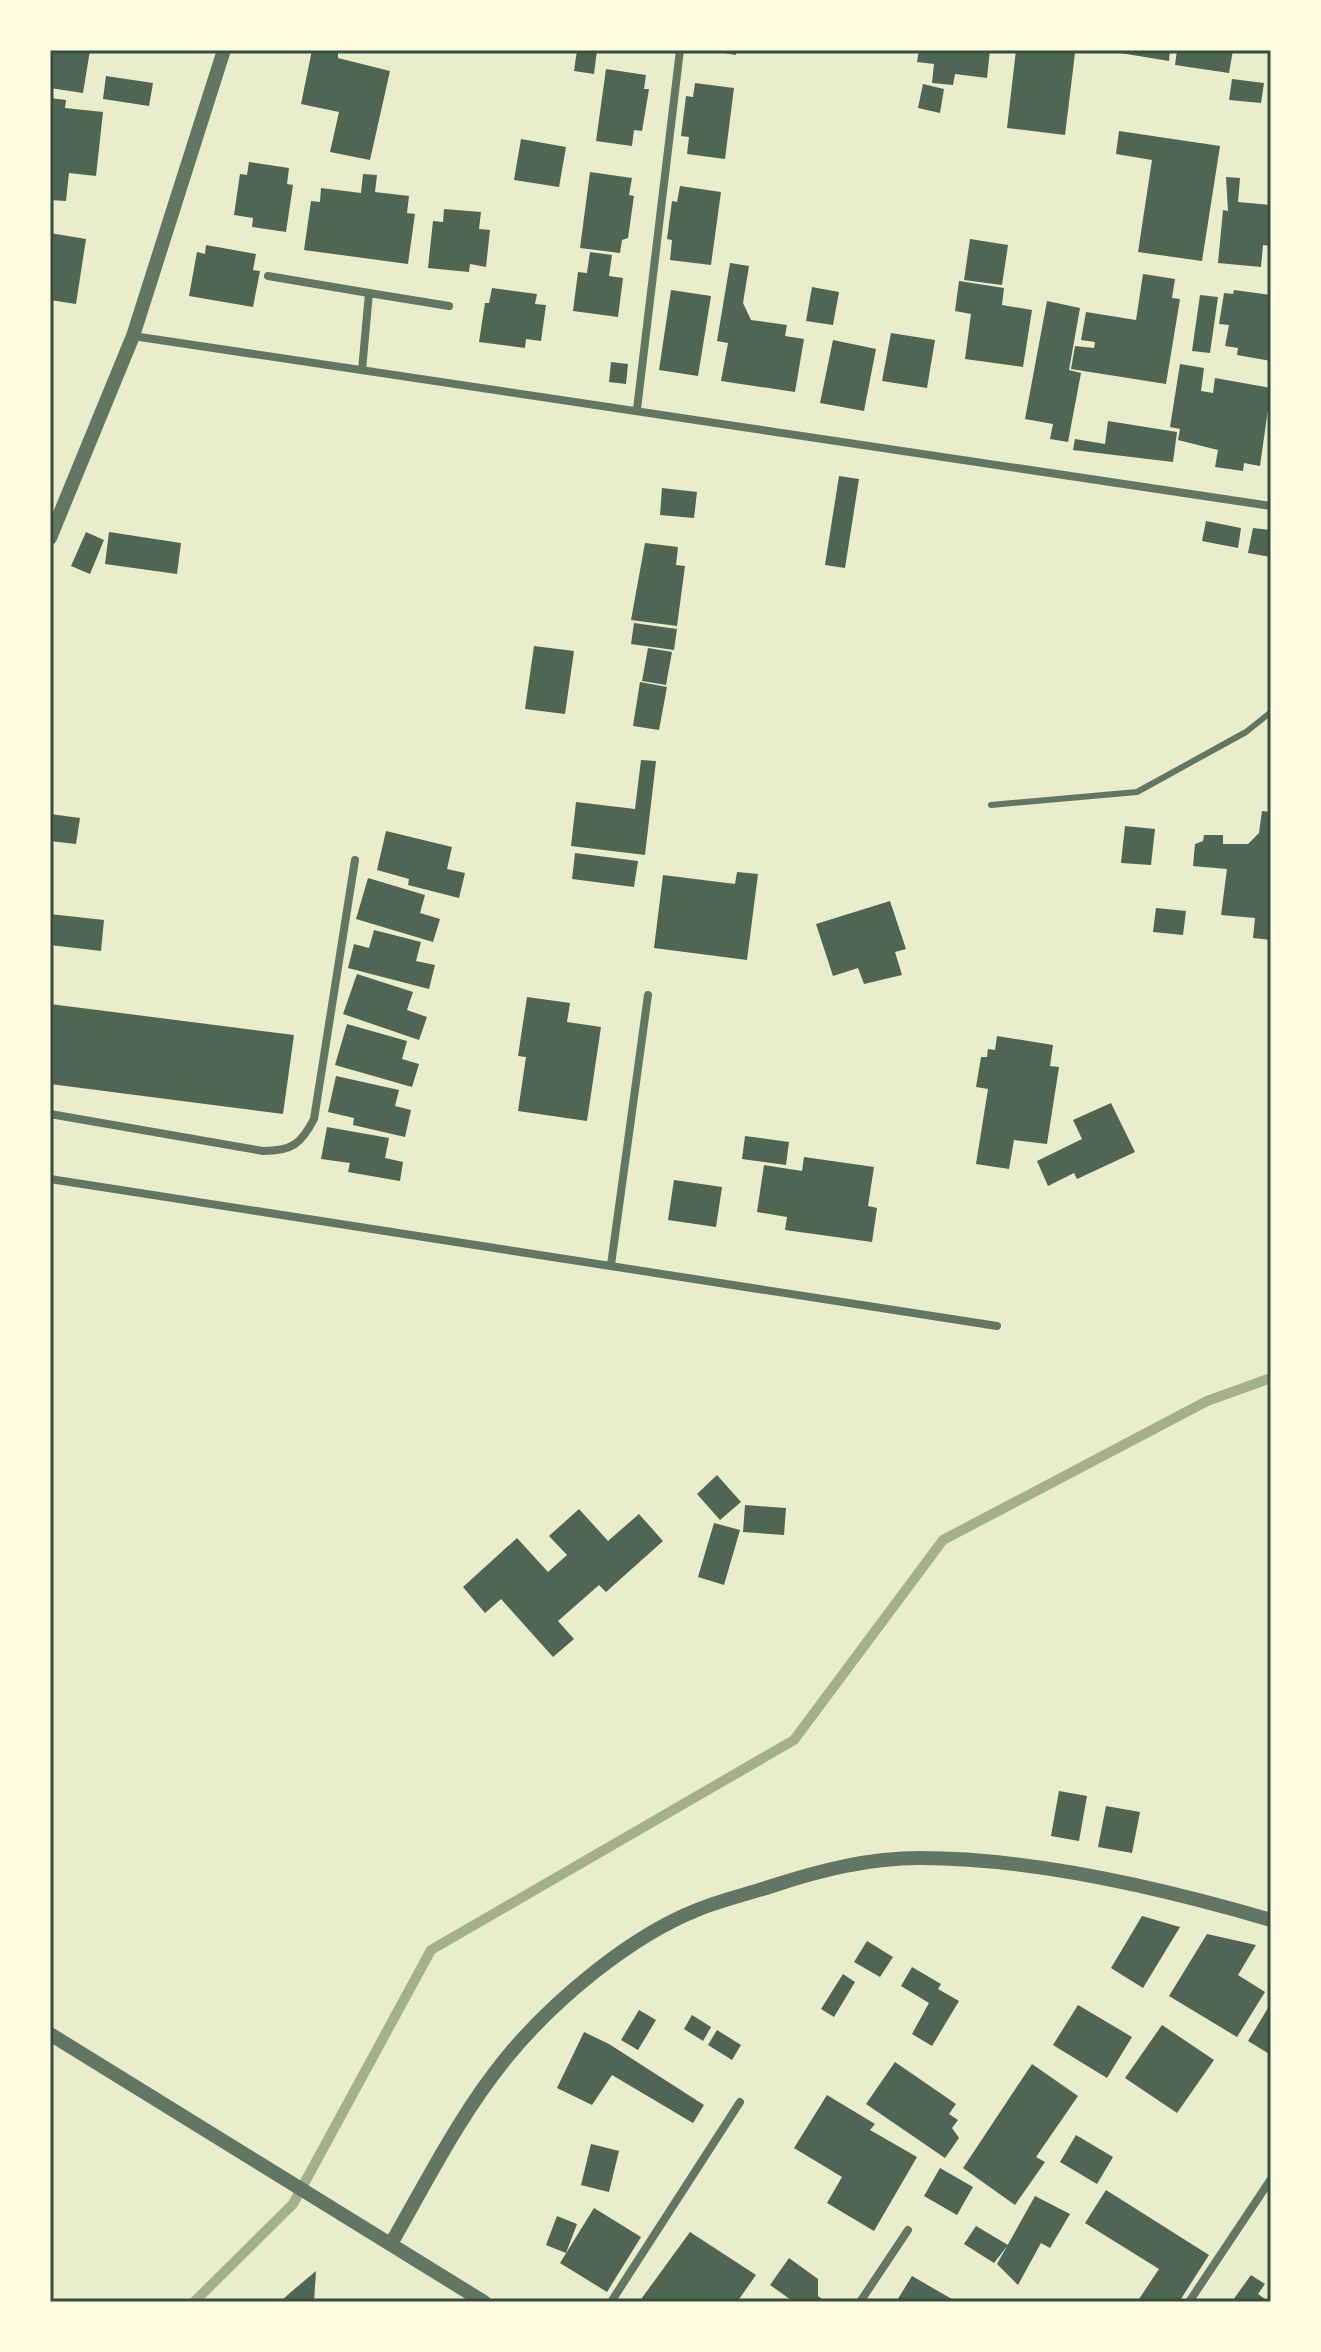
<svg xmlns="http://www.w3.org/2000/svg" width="1321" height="2352" font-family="'PT Sans',sans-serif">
	<rect width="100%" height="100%" fill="#e9edc9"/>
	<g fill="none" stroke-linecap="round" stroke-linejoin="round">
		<polyline stroke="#a3b18a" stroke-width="10" points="194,2302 293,2204 431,1950 794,1740 943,1540 1207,1401 1271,1378"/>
	</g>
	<g fill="#4f6655">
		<polygon points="50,50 90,50 83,93 50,88"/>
		<polygon points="312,50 338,50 338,58 390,71 370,160 330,152 339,112 301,104"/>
		<polygon points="577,50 597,50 594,74 574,71"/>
		<polygon points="707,50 736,50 736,55"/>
		<polygon points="919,50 990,50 987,78 955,74 953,85 932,83 934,64 917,62"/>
		<polygon points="1016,50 1075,53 1065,135 1007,128"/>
		<polygon points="1102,50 1170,50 1169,61"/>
		<polygon points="1177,50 1233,50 1229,73 1175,65"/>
		<polygon points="606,69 646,75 644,89 649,89 642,131 634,130 632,146 596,141"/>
		<polygon points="106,76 153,83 149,106 103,99"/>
		<polygon points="1232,79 1264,83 1261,103 1229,100"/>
		<polygon points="695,83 734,88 725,159 687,154 689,137 681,136 686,96 693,97"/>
		<polygon points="923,84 944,89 940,113 918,108"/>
		<polygon points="50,98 66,100 65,108 103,112 96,176 69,173 66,201 50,200"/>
		<polygon points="1119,131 1220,146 1202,261 1138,252 1152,160 1116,154"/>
		<polygon points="521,139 566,147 559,187 514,180"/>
		<polygon points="249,162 289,168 287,184 293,185 286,232 252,227 253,218 234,215 240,174 247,175"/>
		<polygon points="590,172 632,178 629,195 634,196 628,238 622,240 620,253 580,248"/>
		<polygon points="363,174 377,175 375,192 409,196 407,213 415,214 408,264 304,250 311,201 320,202 321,188 361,193"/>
		<polygon points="1226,177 1240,178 1238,202 1271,205 1271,246 1263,245 1261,267 1218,263 1223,210 1228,211"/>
		<polygon points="680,186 721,192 711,265 670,260 672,240 667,239 672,201 677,202"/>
		<polygon points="444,209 481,212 479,229 490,230 486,267 470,264 469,272 428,268 433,221 443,222"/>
		<polygon points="50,233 86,239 76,304 50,300"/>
		<polygon points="970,239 1008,245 1002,285 964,280"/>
		<polygon points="206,245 256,254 253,270 260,271 253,307 189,296 197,252 205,254"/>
		<polygon points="590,252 612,255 609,276 623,278 618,317 573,311 578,272 587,273"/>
		<polygon points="730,263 749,266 743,303 751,320 787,325 785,336 804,339 795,392 721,381 728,343 717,341"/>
		<polygon points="1143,274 1175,279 1172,298 1180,299 1166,384 1071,369 1075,346 1094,348 1095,342 1081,340 1086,312 1136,320"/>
		<polygon points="959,281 1004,288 1002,305 1032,310 1023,367 965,359 971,314 955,311"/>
		<polygon points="812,287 839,292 833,325 806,321"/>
		<polygon points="492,288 537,294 535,304 546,305 541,341 526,339 525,348 479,342 485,303 489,303"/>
		<polygon points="671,290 711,296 698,376 659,370"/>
		<polygon points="1234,290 1271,295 1271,361 1237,355 1238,348 1225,346 1229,325 1219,324 1224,293 1233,294"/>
		<polygon points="1200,295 1218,297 1210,353 1192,351"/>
		<polygon points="1047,301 1080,308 1069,370 1081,373 1068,442 1050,439 1053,424 1025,419"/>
		<polygon points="891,333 935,340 927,388 882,381"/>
		<polygon points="833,340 876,349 864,411 820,403"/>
		<polygon points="611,362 628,364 626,384 609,382"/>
		<polygon points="1180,364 1204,368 1201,391 1213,393 1215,378 1271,388 1260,466 1244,463 1243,471 1215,467 1218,450 1178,440 1180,429 1170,427"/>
		<polygon points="1108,421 1177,432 1173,462 1073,450 1075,439 1105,444"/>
		<polygon points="839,476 859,479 845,568 825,565"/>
		<polygon points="662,488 697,492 694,518 660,515"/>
		<polygon points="1206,521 1241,528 1238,548 1202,541"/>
		<polygon points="1253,528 1271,530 1271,557 1248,553"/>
		<polygon points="86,532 104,540 90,574 71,566"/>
		<polygon points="109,532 181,543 177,574 105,564"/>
		<polygon points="645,543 678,547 676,565 685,566 677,626 631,620"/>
		<polygon points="634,623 677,629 674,650 631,644"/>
		<polygon points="534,646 574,651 565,714 525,709"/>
		<polygon points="648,648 672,652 666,685 642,681"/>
		<polygon points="640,682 667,687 659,730 633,726"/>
		<polygon points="641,760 656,761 645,855 571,846 576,802 635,809"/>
		<polygon points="1262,811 1271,812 1271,940 1253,938 1255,918 1221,915 1227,869 1193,866 1195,844 1203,841 1204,835 1223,835 1223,844 1248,844 1259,833"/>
		<polygon points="50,814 80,818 76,844 50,841"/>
		<polygon points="1125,826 1155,829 1151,865 1121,863"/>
		<polygon points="386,831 452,847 447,869 465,873 459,898 408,885 409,879 377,870"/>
		<polygon points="575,853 638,861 634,887 572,879"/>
		<polygon points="737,872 758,874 747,960 654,948 663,875 735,884"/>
		<polygon points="368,878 425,895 420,913 440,919 433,942 356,919"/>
		<polygon points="890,901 906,949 895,952 902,975 864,984 858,968 833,976 816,924"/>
		<polygon points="1156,908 1186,911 1183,935 1153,932"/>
		<polygon points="50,914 104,920 101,951 50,945"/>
		<polygon points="374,930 421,942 416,961 435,965 429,989 348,968 354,944 369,948"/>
		<polygon points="357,974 413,992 407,1010 427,1017 419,1040 343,1014"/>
		<polygon points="527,997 570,1003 567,1022 601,1027 587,1121 518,1111 526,1057 518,1056"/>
		<polygon points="50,1004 294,1035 283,1114 50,1084"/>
		<polygon points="347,1024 407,1041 402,1059 419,1064 412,1087 335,1065"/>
		<polygon points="997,1036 1053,1045 1050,1066 1059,1067 1047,1144 1014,1140 1009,1169 976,1164 988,1089 976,1087 981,1057 987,1057 988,1049 995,1050"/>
		<polygon points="336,1076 399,1090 395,1106 411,1110 405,1137 353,1125 354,1118 328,1112"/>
		<polygon points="1111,1103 1135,1152 1077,1179 1074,1173 1048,1186 1037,1161 1082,1139 1073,1120"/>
		<polygon points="327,1127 389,1138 385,1158 403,1162 400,1181 348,1172 350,1163 321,1159"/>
		<polygon points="745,1136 789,1142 786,1165 742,1159"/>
		<polygon points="804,1157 874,1167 868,1206 877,1208 872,1242 785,1230 787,1217 757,1212 764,1165 802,1171"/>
		<polygon points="674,1180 722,1187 716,1227 668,1220"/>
		<polygon points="717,1475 741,1502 720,1520 697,1494"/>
		<polygon points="745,1505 786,1508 784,1535 743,1532"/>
		<polygon points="579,1509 608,1541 639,1514 663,1541 606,1592 599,1585 558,1621 574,1639 553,1657 501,1599 485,1613 463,1587 517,1538 548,1572 567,1555 549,1536"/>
		<polygon points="714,1523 740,1530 724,1585 698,1577"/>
		<polygon points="1059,1791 1087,1796 1079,1841 1051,1836"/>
		<polygon points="1106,1806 1140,1812 1132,1853 1098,1847"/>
		<polygon points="1142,1916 1180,1927 1143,1988 1111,1968"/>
		<polygon points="1207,1934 1256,1945 1238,1975 1265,1992 1237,2037 1169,1996"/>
		<polygon points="867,1941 893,1957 880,1977 854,1962"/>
		<polygon points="912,1967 941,1984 938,1989 959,2001 932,2046 912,2034 929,2003 901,1986"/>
		<polygon points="843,1974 855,1982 834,2017 821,2009"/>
		<polygon points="1271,2003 1271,2055 1248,2041"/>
		<polygon points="1078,2005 1132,2037 1107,2078 1053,2045"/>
		<polygon points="639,2010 656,2020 638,2050 621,2040"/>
		<polygon points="692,2015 711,2027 703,2041 684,2029"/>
		<polygon points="1162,2025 1214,2060 1177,2113 1125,2078"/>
		<polygon points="717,2030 741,2045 732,2060 708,2045"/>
		<polygon points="584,2032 609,2044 704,2105 693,2123 612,2075 592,2105 557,2088"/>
		<polygon points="895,2062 956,2104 949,2114 958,2120 952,2128 959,2138 945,2158 866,2104"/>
		<polygon points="1032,2064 1078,2096 1036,2157 1045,2162 1015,2205 963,2168"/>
		<polygon points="827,2095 875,2124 870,2130 917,2157 874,2231 827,2203 842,2177 794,2148"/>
		<polygon points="1076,2135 1113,2157 1097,2184 1060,2162"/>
		<polygon points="591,2144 619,2151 609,2192 581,2185"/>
		<polygon points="940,2168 973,2187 957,2215 924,2196"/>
		<polygon points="1106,2190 1209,2255 1179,2302 1137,2302 1159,2269 1085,2223"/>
		<polygon points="1035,2196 1070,2214 1050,2248 1041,2243 1018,2285 997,2264"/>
		<polygon points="594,2208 641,2237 607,2292 560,2263"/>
		<polygon points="557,2216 577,2224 566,2253 546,2245"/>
		<polygon points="976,2226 1008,2245 994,2263 964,2244"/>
		<polygon points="690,2232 756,2275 737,2302 639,2302"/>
		<polygon points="789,2258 818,2279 818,2296 826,2302 794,2302 770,2285"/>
		<polygon points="316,2271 314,2302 280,2302 291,2292"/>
		<polygon points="1251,2275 1265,2284 1258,2294 1269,2302 1233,2300"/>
		<polygon points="912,2276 957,2302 896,2302"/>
	</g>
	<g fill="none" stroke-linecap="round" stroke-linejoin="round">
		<polyline stroke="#617663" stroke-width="6" points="991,805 1137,792 1246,732 1271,712"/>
		<g stroke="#617663" stroke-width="8">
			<polyline points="268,276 369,293"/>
			<polyline points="133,336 1271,506"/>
			<polyline points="362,370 369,293 449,306"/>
			<polyline points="637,409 680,50"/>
			<path d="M 50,1114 L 263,1151 C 292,1151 301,1144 314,1119 L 355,860"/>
			<polyline points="50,1179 997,1326"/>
			<polyline points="611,1265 648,995"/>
			<polyline points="611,2302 740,2102"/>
			<polyline points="860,2302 908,2230"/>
			<polyline points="1189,2302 1271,2179"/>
		</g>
		<g stroke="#617663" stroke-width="14">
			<polyline points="50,538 133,336 224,50"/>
			<polyline points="50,2034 484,2302"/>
			<path d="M 392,2242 C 428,2179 461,2113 507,2057 C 553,2001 629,1937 697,1910 C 721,1900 748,1894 772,1886 C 821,1870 869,1858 920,1858 C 1034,1858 1162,1888 1271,1920"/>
		</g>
	</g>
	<rect width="1321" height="2352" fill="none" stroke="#fefae0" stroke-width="104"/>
	<rect x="52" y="52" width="1217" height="2248" fill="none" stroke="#344e41" stroke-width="3"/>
</svg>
